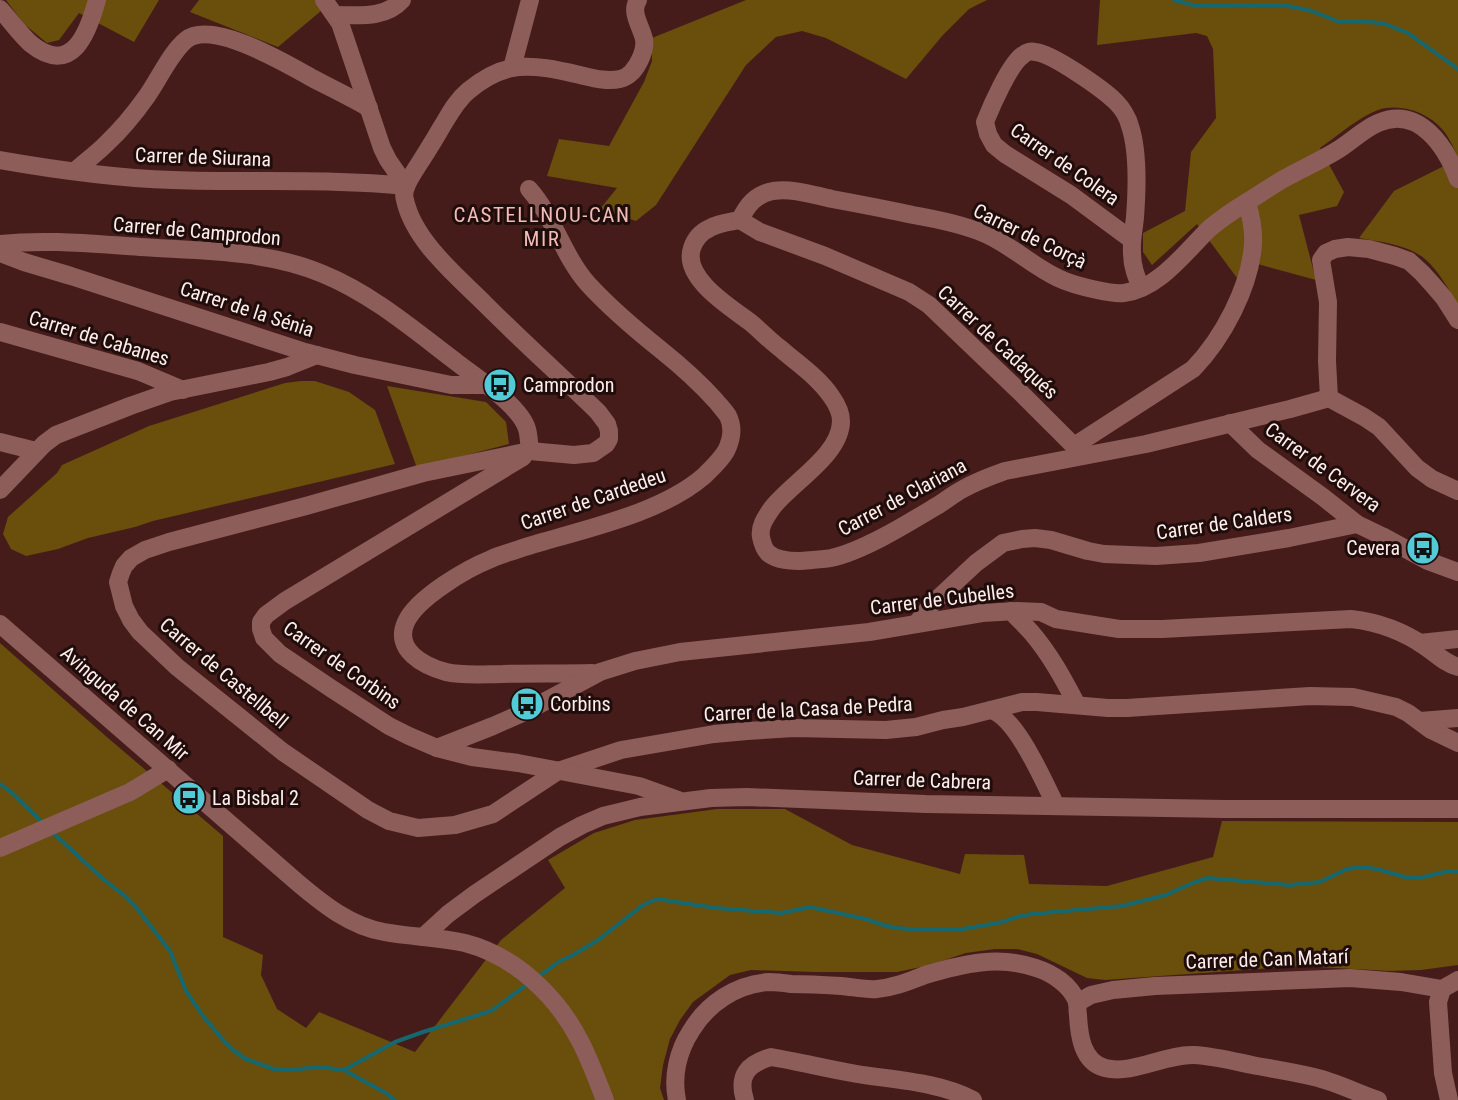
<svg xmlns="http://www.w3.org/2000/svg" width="1458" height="1100" font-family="'Roboto Condensed',sans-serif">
	<rect width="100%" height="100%" fill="#451c1a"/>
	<g fill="#694e0c">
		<polygon points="6,0 159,0 134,42 79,13 59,40 47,43 24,24"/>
		<polygon points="199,0 334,0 278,47 190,12"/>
		<polygon points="746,0 987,0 969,9 943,35 906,79 826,38 802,31 776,37 746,65 656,205 636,221 600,209 617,188 547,176 559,139 609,146 644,82 652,61 652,38"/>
		<path d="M 1100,0 L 1458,0 L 1458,157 C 1453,147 1449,137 1442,129 C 1427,112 1400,103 1378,110 C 1359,117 1336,137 1320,148 L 1344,192 L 1337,206 L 1299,215 L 1316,280 L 1243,260 L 1237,278 L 1197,224 L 1152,265 L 1143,252 L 1143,233 L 1185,211 L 1191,152 L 1216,118 L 1213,49 L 1207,36 L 1196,33 L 1097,45 Z"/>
		<path d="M 1458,159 L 1458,304 C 1448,289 1439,271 1425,259 C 1407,244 1380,242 1359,238 L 1394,191 Z"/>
		<polygon points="301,381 315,381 349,392 375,410 395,464 153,521 135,527 88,538 58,549 26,556 11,549 3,534 8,517 57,473 62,465 149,426 285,383"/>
		<polygon points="387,386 486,402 506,422 509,444 417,468"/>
		<polygon points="0,643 108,738 223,836 223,937 263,955 261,975 277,1009 306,1028 319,1012 415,1052 501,940 565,888 548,860 594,833 635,820 717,809 785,809 852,845 960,874 965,854 1024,855 1029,884 1107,886 1213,857 1222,821 1458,822 1458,965 1421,970 1389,971 1300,966 1105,980 1087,978 1037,954 1017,949 995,949 966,953 926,966 897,972 815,972 751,970 730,975 693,1002 680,1020 670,1039 663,1065 660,1088 664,1100 0,1100"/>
	</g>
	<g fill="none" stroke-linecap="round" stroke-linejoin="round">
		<g stroke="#16676e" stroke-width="4">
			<polyline points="1174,0 1197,6 1283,5 1312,11 1337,21 1371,22 1385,24 1408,33 1458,69"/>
			<polyline points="0,784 11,792 44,824"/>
			<polyline points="51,831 103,879 125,896 135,906 170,951 186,991 203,1016 223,1040 233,1050 246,1059 274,1069 288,1070 320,1067 344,1070 384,1092 395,1100"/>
			<polyline points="538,977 560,961 573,955 598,940 643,905 657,899 716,908 782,913 810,907 866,919 880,924 896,928 926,930 957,930 1003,922 1016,917 1032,914 1122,906 1166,895 1195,882 1208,878 1290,885 1320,882 1347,869 1361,867 1377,869 1405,877 1419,878 1449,871 1458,871"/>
			<polyline points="344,1070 395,1042 423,1032 491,1011 529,983"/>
		</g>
		<g stroke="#8d5d5a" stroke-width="18">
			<polyline points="324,0 340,23 382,148 388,160 406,186"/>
			<path d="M 638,0 C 630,12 641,26 644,39 C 646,50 639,64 632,72 C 629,75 625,78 620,79 C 607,82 593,78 580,75 C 559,70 533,64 512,68 C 497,71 480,81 468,91 C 456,101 449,115 441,128 C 432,144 422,159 412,175 C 408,182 402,191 405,200 C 414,241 456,275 485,304 C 522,341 561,376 598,412 L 607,424 L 609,431 L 609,439 L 606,444 L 593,453 L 574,455 L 530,451 L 423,473 L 306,506 L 169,542 L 145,550 L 131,558 L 124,566 L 121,573 L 118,582 L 124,606 L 131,620 L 140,632 L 177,667 L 283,752 L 368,810 L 389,821 L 418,828 L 455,825 L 493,814 L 558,771 L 621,750 L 714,734 L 747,731 L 794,728 L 886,730 L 916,727 L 943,720 L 963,717 L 1022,702 L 1037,702 L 1108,708 L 1127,708 L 1310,696 L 1353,697 L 1396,707 L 1408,713 L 1431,730 L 1458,743"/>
			<path d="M 0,9 C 10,20 20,34 31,44 C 72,77 88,33 97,0"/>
			<path d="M 335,15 C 358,15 385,19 402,0"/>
			<polyline points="512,68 530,0"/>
			<path d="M 0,160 C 57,170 115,178 173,180 C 250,183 328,178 406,186"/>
			<path d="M 75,171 C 85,162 96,154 106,144 C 121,130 135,113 147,96 C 159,79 171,52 186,40 C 212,19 287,64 312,78 C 331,88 350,97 369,108"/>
			<path d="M 529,189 C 554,217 563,256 588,284 C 610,308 636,330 661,350 C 681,366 699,382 716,401 C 720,406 725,411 728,416 C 734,428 732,439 726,451 C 720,461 712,468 704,476 C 659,515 579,530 522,548 C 512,552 501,554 491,559 C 466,569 417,598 406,622 C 393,650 424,666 446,672 C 462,676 486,674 503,674 C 532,673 562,674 592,673"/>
			<path d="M 1247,202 C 1262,193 1275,183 1291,175 C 1306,167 1321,160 1336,151 C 1350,143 1362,130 1378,123 C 1419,105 1446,147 1458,179"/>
			<path d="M 740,220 C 730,222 719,223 710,228 C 701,232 695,239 692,248 C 682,278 730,307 750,322 C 761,331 770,341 781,349 C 798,364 818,377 831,396 C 836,403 841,411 841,421 C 841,455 791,483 772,508 C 766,517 759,526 761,537 C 762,542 764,549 768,553 C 776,560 789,561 799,561 C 809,560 820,560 831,558 C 864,551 910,522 940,504 C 948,499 955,493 963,489 C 977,481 991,476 1005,471 L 1146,444 L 1290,409 L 1329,398"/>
			<path d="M 740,220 C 747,205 756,194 773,191 C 793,188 813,195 832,199 C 859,204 886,209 913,215 C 936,219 961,224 983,233 C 1010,244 1032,266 1058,278 C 1070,284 1083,287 1097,290 C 1106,292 1115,294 1124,293 C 1159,289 1186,251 1210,228 C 1222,218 1234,210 1247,202 C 1251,216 1254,230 1253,244 C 1250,287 1223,338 1193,369 L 1074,446"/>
			<polyline points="740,220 760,232 825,256 909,292 929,305 1020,392 1082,454"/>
			<path d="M 1132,240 L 1071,195 L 1005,154 L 994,145 L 988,134 L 985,122 C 991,107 1010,63 1023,55 C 1026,52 1031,51 1035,52 C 1052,53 1104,90 1116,102 C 1122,108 1128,118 1130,126 C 1138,150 1137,191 1135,217 C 1134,229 1131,241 1132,253 C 1132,266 1136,276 1141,288"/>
			<path d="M 0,244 C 47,239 93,244 140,247 C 201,251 267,250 323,274 C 372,294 414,330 455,361 C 475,377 520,405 527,429 C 529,436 529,444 530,451"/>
			<polyline points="0,253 24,262 71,276 305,352 355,365 451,385 485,385"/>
			<polyline points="0,332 138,371 183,390"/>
			<polyline points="1329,398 1327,361 1328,302 1321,260 1326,253 1335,249 1348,247 1369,249 1395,256 1409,261 1422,273 1432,284 1444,298 1458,320"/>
			<polyline points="1329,398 1364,417 1379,427 1417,468 1432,479 1458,491"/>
			<polyline points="1230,423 1258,450 1323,497 1357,524 1382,536 1428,561 1458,572"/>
			<polyline points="0,442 36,451"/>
			<polyline points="523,457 285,601 266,615 261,622 261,629 264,638 280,654 332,689 389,726 409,736 437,748 472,757 518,763 639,786 678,800"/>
			<polyline points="0,490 44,444 56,435 130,406 170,392 269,372 287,367 317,355"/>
			<path d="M 1011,611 C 1017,618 1025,625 1031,632 C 1050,654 1064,680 1077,705"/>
			<path d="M 0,624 L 298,883 C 323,904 350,926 384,932 C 411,937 438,937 465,943 C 515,956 557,996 580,1041 C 590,1060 597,1080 605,1100"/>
			<polyline points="916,624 932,604 976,563 1003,543 1022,539 1035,538 1051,540 1088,551 1104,554 1156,556 1199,553 1289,538 1357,524"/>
			<polyline points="1420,643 1458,639"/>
			<path d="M 991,710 C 1017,718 1044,782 1056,806"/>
			<polyline points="1420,721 1458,718"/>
			<path d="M 437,748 L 493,726 L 527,711 L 600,672 L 635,661 L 680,652 L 869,632 L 982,613 L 1017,611 L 1041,612 L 1056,619 L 1119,629 L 1162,629 L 1351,619 C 1378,622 1403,631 1426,647 C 1437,655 1445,663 1458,667"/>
			<polyline points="0,848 130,792 168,769"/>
			<polyline points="423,937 448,914 475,894 560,837 582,825 603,816 640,807 711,798 747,797 926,804 1225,809 1458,809"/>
			<polyline points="1442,989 1438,1002 1443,1073 1449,1100"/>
			<polyline points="1077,1003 1091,995 1113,990 1155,986 1350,978 1401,982 1442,989 1458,980"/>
			<path d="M 677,1100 C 672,1076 678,1051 691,1031 C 707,1004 736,984 769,982 C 776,982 784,983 791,984 C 808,984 825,985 841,986 C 853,987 866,990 877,989 C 896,987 909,981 925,975 C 962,964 999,955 1036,968 C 1052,973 1071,985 1077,1002 C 1078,1006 1077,1011 1078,1015 C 1079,1035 1082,1062 1105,1068 C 1133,1075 1165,1054 1194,1055 C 1213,1056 1233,1061 1252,1065 C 1273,1069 1294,1072 1314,1077 C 1336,1082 1357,1093 1378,1100"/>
			<path d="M 745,1100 C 737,1075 748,1064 771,1057 C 800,1062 828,1069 857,1074 C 894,1080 940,1082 973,1100"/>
		</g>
	</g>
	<defs>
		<g id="bus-disc" transform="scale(1.725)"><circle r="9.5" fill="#52cbd7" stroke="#1f0d0c"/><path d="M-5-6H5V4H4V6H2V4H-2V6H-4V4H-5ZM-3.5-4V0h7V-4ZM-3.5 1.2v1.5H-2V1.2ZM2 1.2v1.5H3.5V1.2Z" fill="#111"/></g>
	</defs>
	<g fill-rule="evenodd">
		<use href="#bus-disc" x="500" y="385"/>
		<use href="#bus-disc" x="1423" y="548"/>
		<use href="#bus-disc" x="527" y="704"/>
		<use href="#bus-disc" x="189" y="798"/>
	</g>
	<g text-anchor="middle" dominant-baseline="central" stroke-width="6" stroke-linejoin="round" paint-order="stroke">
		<g font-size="20" fill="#feedeb" stroke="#1f0d0c">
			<text transform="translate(203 157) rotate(2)">Carrer de Siurana</text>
			<text transform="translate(1065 164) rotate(35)">Carrer de Colera</text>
			<text transform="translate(197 231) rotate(5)">Carrer de Camprodon</text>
			<text transform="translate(1030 236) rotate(26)">Carrer de Corçà</text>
			<text transform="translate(247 309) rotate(18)">Carrer de la Sénia</text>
			<text transform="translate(99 338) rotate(17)">Carrer de Cabanes</text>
			<text transform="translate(998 342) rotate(43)">Carrer de Cadaqués</text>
			<text transform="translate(1323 467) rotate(36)">Carrer de Cervera</text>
			<text transform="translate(902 497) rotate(-28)">Carrer de Clariana</text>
			<text transform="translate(593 499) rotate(-19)">Carrer de Cardedeu</text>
			<text transform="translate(1224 523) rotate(-8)">Carrer de Calders</text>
			<text transform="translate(942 599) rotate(-7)">Carrer de Cubelles</text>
			<text transform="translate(342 665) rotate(35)">Carrer de Corbins</text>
			<text transform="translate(224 673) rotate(40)">Carrer de Castellbell</text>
			<text transform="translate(125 703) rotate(41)">Avinguda de Can Mir</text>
			<text transform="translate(808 709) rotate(-3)">Carrer de la Casa de Pedra</text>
			<text transform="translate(922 780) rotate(2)">Carrer de Cabrera</text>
			<text transform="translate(1267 959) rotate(-2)">Carrer de Can Matarí</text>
		</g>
		<g font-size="20" fill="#feedeb" stroke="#1f0d0c" text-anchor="start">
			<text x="523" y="385">Camprodon</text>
			<text x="1400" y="548" text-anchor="end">Cevera</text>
			<text x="550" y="704">Corbins</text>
			<text x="212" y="798">La Bisbal 2</text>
		</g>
		<g font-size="21" letter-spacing="1.5" fill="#f2bbb7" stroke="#1f0d0c">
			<text x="542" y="215">CASTELLNOU-CAN<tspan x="542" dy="24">MIR</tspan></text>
		</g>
	</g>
</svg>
